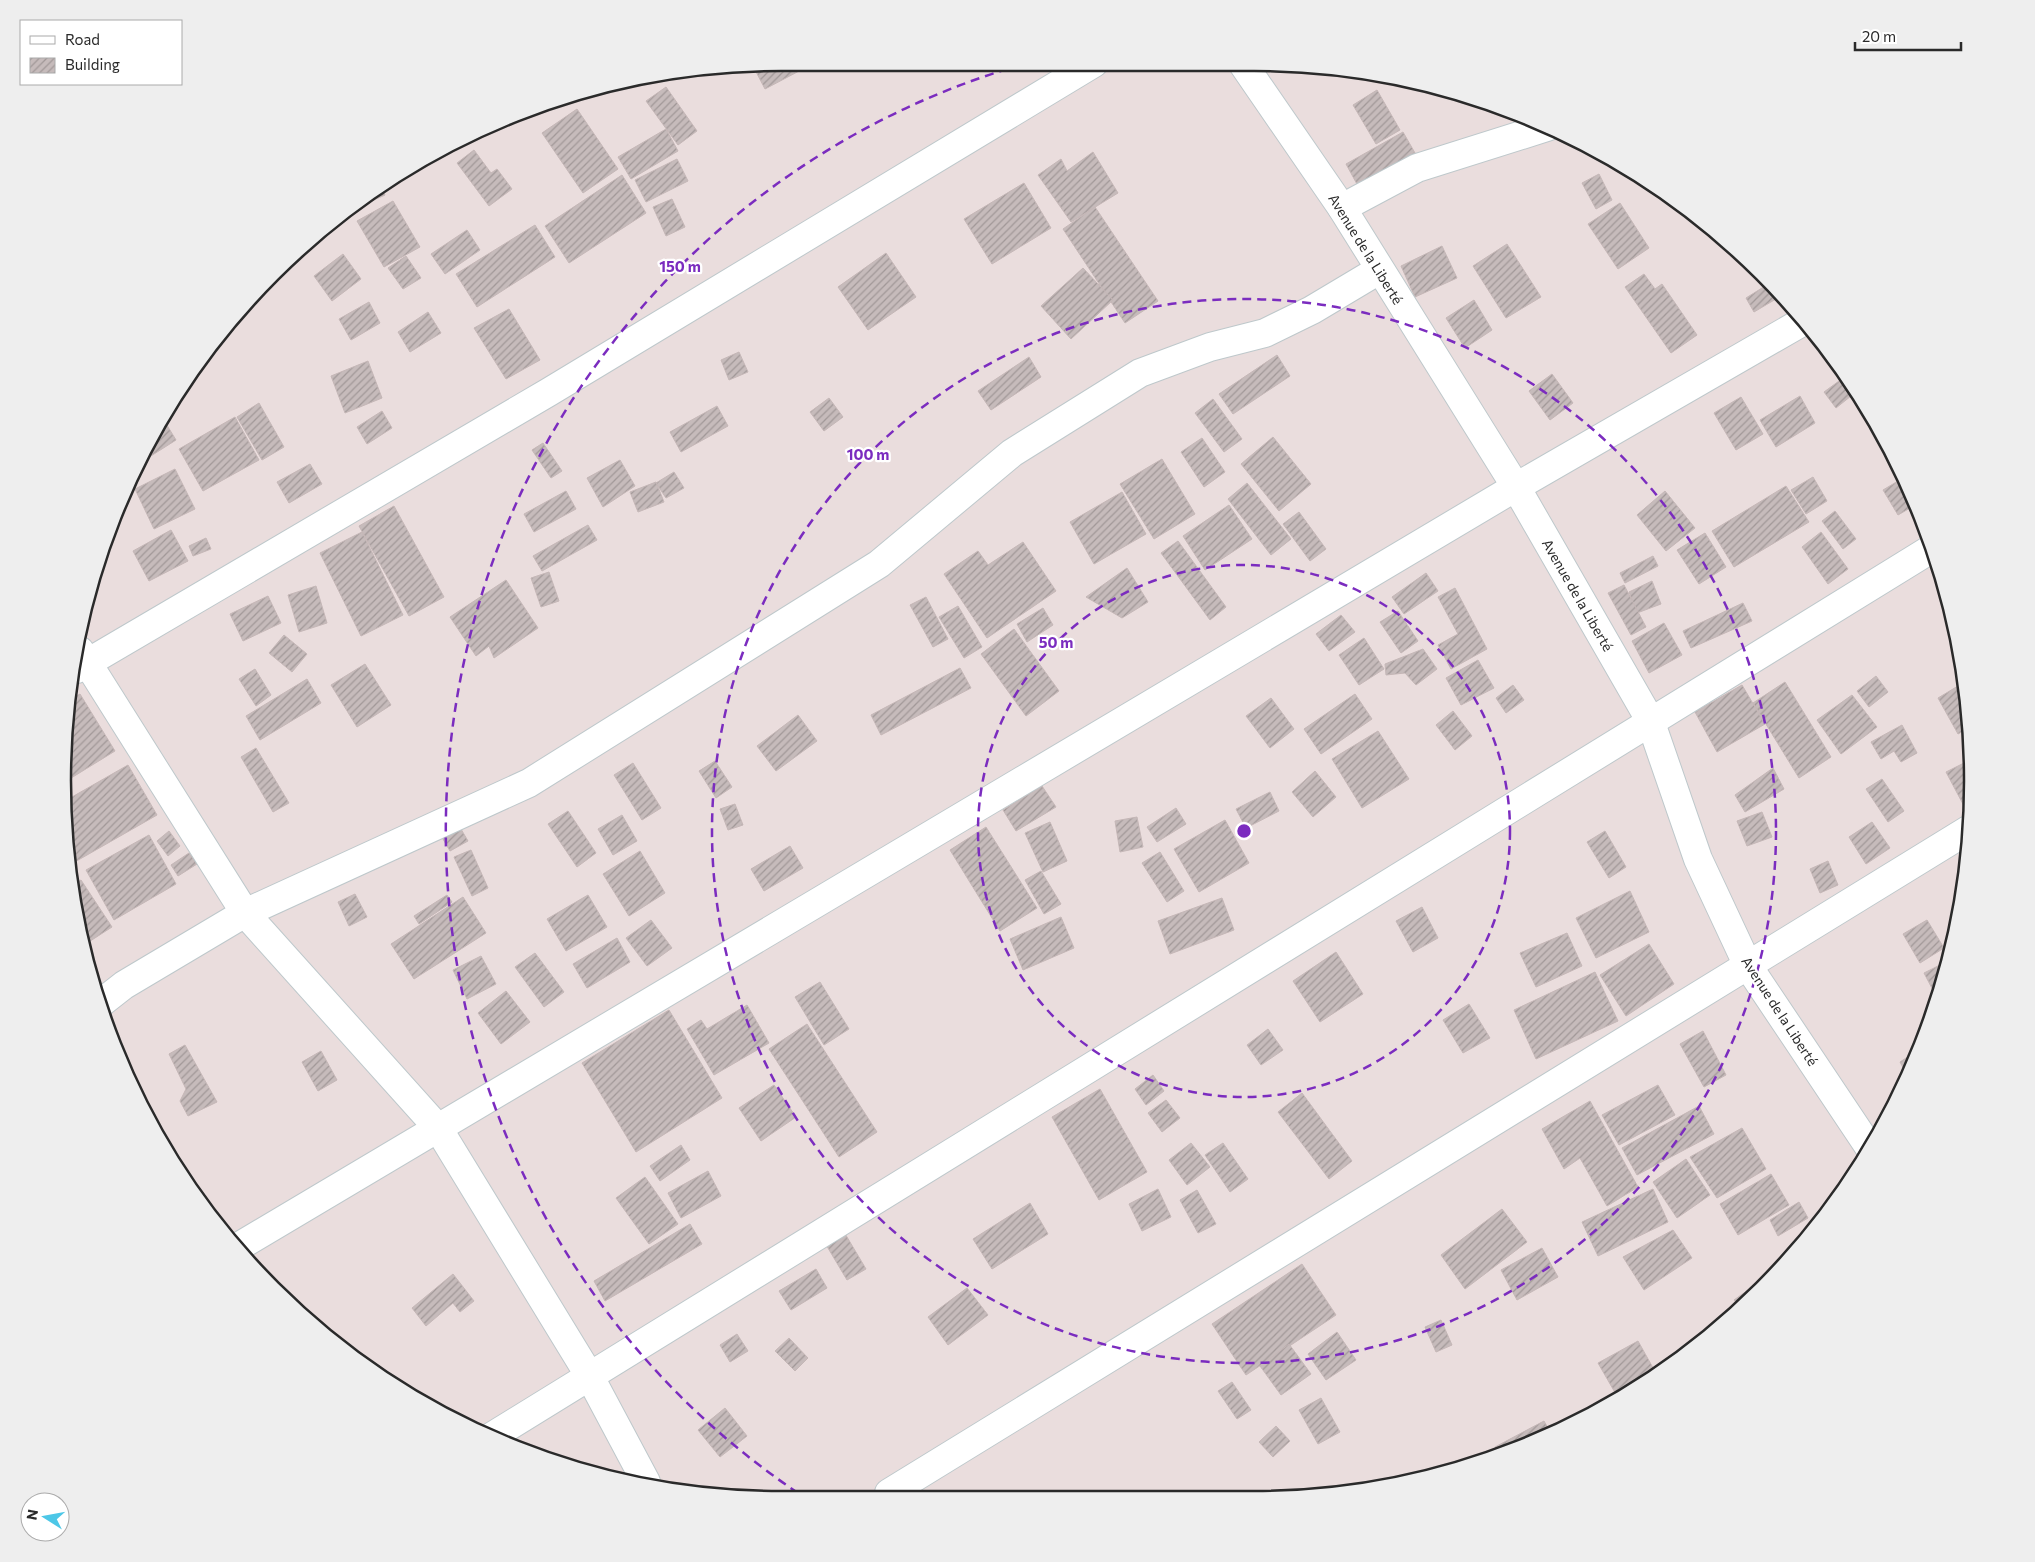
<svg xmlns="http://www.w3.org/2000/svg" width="2035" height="1562" font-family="Commissioner,sans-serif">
	<defs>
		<pattern id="building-hatch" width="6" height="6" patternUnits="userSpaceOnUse" patternTransform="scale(1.25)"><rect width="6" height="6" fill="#c6bbbb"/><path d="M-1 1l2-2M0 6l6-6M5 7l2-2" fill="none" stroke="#a19898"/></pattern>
	</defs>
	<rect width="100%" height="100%" fill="#eadddd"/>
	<g fill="url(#building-hatch)" stroke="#c5b7b7">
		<polygon points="781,62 797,63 801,70 765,89 753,66"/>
		<polygon points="666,87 697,131 678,145 646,101"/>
		<polygon points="1377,90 1400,130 1376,144 1353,105"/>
		<polygon points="577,109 618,169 583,193 542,133"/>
		<polygon points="666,129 678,151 631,179 618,157"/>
		<polygon points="1403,132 1415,153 1358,186 1346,164"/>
		<polygon points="474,150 491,173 497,169 512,189 489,206 457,163"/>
		<polygon points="1093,152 1118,193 1071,222 1038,175 1061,159 1067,171"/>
		<polygon points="677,159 688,181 646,202 635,180"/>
		<polygon points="1599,174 1612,200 1596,209 1582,183"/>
		<polygon points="622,175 646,213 569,263 545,226"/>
		<polygon points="1024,183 1051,228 992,264 964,219"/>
		<polygon points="382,189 385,195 365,204 364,203"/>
		<polygon points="672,199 685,227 666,236 653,207"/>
		<polygon points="393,201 420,247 384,267 357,221"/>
		<polygon points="1620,203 1649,248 1618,269 1588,224"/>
		<polygon points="1095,207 1158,301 1125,323 1063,229"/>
		<polygon points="1706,224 1733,247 1728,252"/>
		<polygon points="535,225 555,257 477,307 456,274"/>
		<polygon points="467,230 480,250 445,274 431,254"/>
		<polygon points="1507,244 1541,297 1506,318 1473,266"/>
		<polygon points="1442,246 1457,278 1415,297 1401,266"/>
		<polygon points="886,253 916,297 868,330 838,287"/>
		<polygon points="343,254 361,279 332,301 314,276"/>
		<polygon points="406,256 421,278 403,289 388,268"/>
		<polygon points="1083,268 1113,300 1071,339 1041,306"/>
		<polygon points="1644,274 1655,289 1662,284 1697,335 1671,353 1625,287"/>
		<polygon points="1770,283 1781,296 1754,312 1746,298"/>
		<polygon points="1474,300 1492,330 1465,348 1446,318"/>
		<polygon points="369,302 380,323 351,340 339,319"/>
		<polygon points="509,309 540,360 506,379 474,328"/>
		<polygon points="428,312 441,333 410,352 398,332"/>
		<polygon points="739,352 748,372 729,380 721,360"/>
		<polygon points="1277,355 1290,376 1233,414 1219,394"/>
		<polygon points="1029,357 1041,377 991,410 978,391"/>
		<polygon points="368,361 382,398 345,413 331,376"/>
		<polygon points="1552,374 1573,403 1550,420 1529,391"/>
		<polygon points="1839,381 1851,396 1836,408 1824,392"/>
		<polygon points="1800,396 1815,423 1776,447 1760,420"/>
		<polygon points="1741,397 1763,434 1736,450 1714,413"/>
		<polygon points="829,398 843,417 824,431 810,412"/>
		<polygon points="1213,399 1242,439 1224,452 1195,413"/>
		<polygon points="259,403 284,447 262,460 237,417"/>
		<polygon points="717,406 728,426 681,452 670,432"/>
		<polygon points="382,411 392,428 367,444 357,427"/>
		<polygon points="235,417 259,460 203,491 179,449"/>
		<polygon points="165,422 176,440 143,461 156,428"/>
		<polygon points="1273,437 1311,484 1279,511 1241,464"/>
		<polygon points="1202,438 1225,472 1204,487 1181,452"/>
		<polygon points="543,443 562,471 551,478 532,450"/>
		<polygon points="1162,459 1195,514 1154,539 1120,484"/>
		<polygon points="620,460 635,486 603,507 587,478"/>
		<polygon points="310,464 322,484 289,503 277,482"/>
		<polygon points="175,469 195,509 154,529 135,489"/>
		<polygon points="674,472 684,488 666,498 656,483"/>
		<polygon points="1813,477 1827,501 1806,514 1791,490"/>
		<polygon points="1903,478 1917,504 1898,515 1883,490"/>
		<polygon points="656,482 664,502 638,512 630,492"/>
		<polygon points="1247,483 1291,539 1271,555 1228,499"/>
		<polygon points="1786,486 1809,522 1734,567 1712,531"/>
		<polygon points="566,491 576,509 534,532 524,514"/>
		<polygon points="1665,491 1695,528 1666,551 1637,515"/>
		<polygon points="1122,492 1146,534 1094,564 1070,522"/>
		<polygon points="1229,505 1252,539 1205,570 1183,536"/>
		<polygon points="394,506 444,597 409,616 359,526"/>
		<polygon points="1835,511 1856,539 1843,549 1822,521"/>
		<polygon points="1299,512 1326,549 1310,561 1283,524"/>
		<polygon points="588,525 597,540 542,571 533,556"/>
		<polygon points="171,530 188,561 149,581 133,551"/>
		<polygon points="362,532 403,615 361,636 320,553"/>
		<polygon points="1821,532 1848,569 1828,584 1802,547"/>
		<polygon points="1705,533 1726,567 1699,584 1677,550"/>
		<polygon points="206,538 211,549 193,556 189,546"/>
		<polygon points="1178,541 1226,607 1210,620 1161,553"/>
		<polygon points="1023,542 1056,591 987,638 944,574 978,551 988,565"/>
		<polygon points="1653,556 1658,566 1625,583 1620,573"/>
		<polygon points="1127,568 1148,602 1122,618 1086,597"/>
		<polygon points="549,572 559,601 541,607 531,578"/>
		<polygon points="1426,573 1438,591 1404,614 1392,597"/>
		<polygon points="506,580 538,628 494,658 489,646 476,656 450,617"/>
		<polygon points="1652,581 1661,604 1637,613 1629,592"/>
		<polygon points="1624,585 1646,627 1631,635 1608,593"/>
		<polygon points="316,586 327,623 299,632 288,595"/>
		<polygon points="1455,588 1487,649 1451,669 1438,645 1458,634 1438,597"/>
		<polygon points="268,596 281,623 243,641 230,614"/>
		<polygon points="926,597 948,639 933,647 910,605"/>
		<polygon points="1743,603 1752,621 1691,648 1683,631"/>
		<polygon points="958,606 982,647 964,658 939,617"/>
		<polygon points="1043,608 1053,625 1027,642 1017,624"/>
		<polygon points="1398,611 1418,641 1401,653 1380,622"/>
		<polygon points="1341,615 1355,632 1329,651 1316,634"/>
		<polygon points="1664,623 1682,655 1649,673 1632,641"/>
		<polygon points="1014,629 1059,691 1026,716 981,654"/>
		<polygon points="284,635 307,654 292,672 269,653"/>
		<polygon points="1364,638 1384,669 1359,685 1339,655"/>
		<polygon points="1423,649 1437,669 1416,685 1405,673 1386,675 1385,664"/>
		<polygon points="1478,660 1494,688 1461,705 1446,678"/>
		<polygon points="365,664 391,705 357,727 331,685"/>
		<polygon points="960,668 971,688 881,735 871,715"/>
		<polygon points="255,669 271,695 256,706 239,679"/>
		<polygon points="1876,676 1888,692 1869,707 1857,691"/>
		<polygon points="307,679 321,703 260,740 246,716"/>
		<polygon points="1785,682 1831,757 1799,778 1753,703"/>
		<polygon points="1963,683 1967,729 1958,734 1938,698"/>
		<polygon points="1513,685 1524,700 1506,713 1496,698"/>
		<polygon points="1742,685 1765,724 1717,752 1695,712"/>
		<polygon points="80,694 115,751 63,783 73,698"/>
		<polygon points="1355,694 1372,719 1321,754 1304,729"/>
		<polygon points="1852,695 1877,727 1841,754 1817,720"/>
		<polygon points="1271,698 1294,729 1270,748 1246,716"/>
		<polygon points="1453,711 1472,736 1455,750 1436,725"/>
		<polygon points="798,715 817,741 776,771 757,746"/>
		<polygon points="1902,725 1917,753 1901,762 1894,751 1881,759 1871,742"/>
		<polygon points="1378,731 1409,779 1362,808 1332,759"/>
		<polygon points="256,748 289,803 273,812 241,757"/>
		<polygon points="715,761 732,787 716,798 699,771"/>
		<polygon points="1966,762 1972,774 1972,781 1970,803 1964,806 1946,772"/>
		<polygon points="633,763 661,808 642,820 614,775"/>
		<polygon points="128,765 157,815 73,863 65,801"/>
		<polygon points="1773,768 1784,789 1745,812 1735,795"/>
		<polygon points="1315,771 1336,797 1313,817 1292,792"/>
		<polygon points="1882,779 1904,811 1888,822 1866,789"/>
		<polygon points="1042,786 1056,807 1016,831 1003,810"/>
		<polygon points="1270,792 1279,811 1246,828 1236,809"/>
		<polygon points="735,804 743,825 728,830 720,809"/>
		<polygon points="1176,808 1186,824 1157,842 1147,827"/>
		<polygon points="568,811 596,853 577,867 548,824"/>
		<polygon points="1762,812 1772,837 1747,846 1737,821"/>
		<polygon points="622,815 637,841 613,855 598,829"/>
		<polygon points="1137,817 1143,847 1120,852 1115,821"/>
		<polygon points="1225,820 1249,863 1199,892 1174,849"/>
		<polygon points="1050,822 1067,861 1043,872 1025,833"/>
		<polygon points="1872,822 1890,848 1866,864 1849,837"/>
		<polygon points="458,824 468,841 450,851 440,834"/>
		<polygon points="986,827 1037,908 1000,931 950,850"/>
		<polygon points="169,831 180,846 168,856 157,841"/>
		<polygon points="1605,831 1626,867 1609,878 1587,842"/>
		<polygon points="149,835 176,884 114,920 86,870"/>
		<polygon points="790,846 803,868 764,891 751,869"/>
		<polygon points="471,850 488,888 472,896 454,857"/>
		<polygon points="640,851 665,893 629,916 603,874"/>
		<polygon points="1160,852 1184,891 1167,902 1142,863"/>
		<polygon points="189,853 197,864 178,876 171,865"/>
		<polygon points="1828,861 1838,885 1820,893 1810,869"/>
		<polygon points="1041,871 1061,904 1044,914 1025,880"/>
		<polygon points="81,880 112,927 84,945 76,883"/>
		<polygon points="1630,891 1649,932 1596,958 1576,918"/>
		<polygon points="355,894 367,917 349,926 338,902"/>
		<polygon points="447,895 452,902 419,924 414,916"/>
		<polygon points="588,895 607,927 566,951 547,919"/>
		<polygon points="463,897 486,933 414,979 391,944"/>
		<polygon points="1222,898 1234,930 1170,954 1158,921"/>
		<polygon points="1422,907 1438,938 1413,952 1396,921"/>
		<polygon points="1061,917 1074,948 1023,970 1010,939"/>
		<polygon points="651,920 672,948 647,966 626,938"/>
		<polygon points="1927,920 1944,948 1920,963 1903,934"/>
		<polygon points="1567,933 1582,966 1536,987 1520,953"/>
		<polygon points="617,938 630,962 587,988 573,964"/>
		<polygon points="1649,944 1674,984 1626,1016 1600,975"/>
		<polygon points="1336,952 1363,994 1320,1022 1293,981"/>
		<polygon points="535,953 564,992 544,1007 515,967"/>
		<polygon points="481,956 496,984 467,999 453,970"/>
		<polygon points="1946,962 1936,996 1924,973"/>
		<polygon points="1595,972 1618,1021 1536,1059 1514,1010"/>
		<polygon points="820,982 849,1029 824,1045 795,997"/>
		<polygon points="506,991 530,1022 501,1044 478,1013"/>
		<polygon points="1469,1004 1490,1038 1463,1053 1443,1020"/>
		<polygon points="747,1005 769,1043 714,1075 687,1029 701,1020 707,1029"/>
		<polygon points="669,1010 722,1098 636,1152 582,1063"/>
		<polygon points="807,1024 877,1132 839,1157 769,1049"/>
		<polygon points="1268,1029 1283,1050 1261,1065 1247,1045"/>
		<polygon points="1703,1031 1726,1075 1704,1087 1680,1044"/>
		<polygon points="185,1045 217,1102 188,1116 180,1101 186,1089 169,1054"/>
		<polygon points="321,1051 337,1080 318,1091 302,1062"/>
		<polygon points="1917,1051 1918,1056 1907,1075 1900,1062"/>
		<polygon points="1153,1075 1164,1091 1146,1105 1135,1089"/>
		<polygon points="774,1085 796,1117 761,1141 739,1108"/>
		<polygon points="1658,1085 1675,1115 1619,1145 1602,1115"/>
		<polygon points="1100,1089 1147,1172 1099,1200 1052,1117"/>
		<polygon points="1302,1093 1352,1161 1329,1179 1278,1112"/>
		<polygon points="1166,1100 1180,1118 1162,1132 1148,1113"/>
		<polygon points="1590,1101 1638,1187 1607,1206 1580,1158 1564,1169 1542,1129"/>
		<polygon points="1699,1106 1714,1134 1637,1175 1622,1148"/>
		<polygon points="1742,1128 1766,1169 1717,1198 1690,1157"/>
		<polygon points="1191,1143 1210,1167 1187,1185 1169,1160"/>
		<polygon points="1223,1143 1248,1179 1230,1192 1205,1155"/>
		<polygon points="681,1145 690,1160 660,1181 650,1166"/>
		<polygon points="1686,1159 1710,1195 1677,1218 1653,1182"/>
		<polygon points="708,1171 721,1196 681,1218 668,1193"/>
		<polygon points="1771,1174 1789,1205 1738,1235 1720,1204"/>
		<polygon points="645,1177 678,1224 649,1244 616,1198"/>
		<polygon points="1158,1189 1171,1217 1142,1231 1129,1204"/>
		<polygon points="1653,1189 1668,1222 1598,1256 1582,1222"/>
		<polygon points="1197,1190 1216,1224 1198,1233 1180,1200"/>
		<polygon points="1799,1202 1808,1218 1778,1236 1770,1220"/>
		<polygon points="1030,1203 1048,1234 992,1269 973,1239"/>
		<polygon points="1502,1209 1527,1242 1465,1289 1441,1255"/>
		<polygon points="690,1224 702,1244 605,1301 594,1281"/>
		<polygon points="1673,1230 1692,1258 1644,1290 1623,1257"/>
		<polygon points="844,1232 866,1269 847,1280 825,1243"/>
		<polygon points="1542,1248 1558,1277 1517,1300 1501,1270"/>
		<polygon points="1302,1264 1336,1315 1246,1375 1212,1324"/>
		<polygon points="816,1269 827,1288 791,1310 779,1291"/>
		<polygon points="453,1274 474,1301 460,1312 453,1303 426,1326 412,1308"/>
		<polygon points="1769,1275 1771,1278 1762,1289 1740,1307 1734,1300"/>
		<polygon points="967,1288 988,1315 948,1345 928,1317"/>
		<polygon points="1441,1320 1452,1345 1436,1352 1425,1327"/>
		<polygon points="1337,1332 1356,1360 1326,1380 1308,1354"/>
		<polygon points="737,1334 748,1351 730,1362 720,1345"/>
		<polygon points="789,1338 808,1358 795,1371 775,1351"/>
		<polygon points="1638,1341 1657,1375 1617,1396 1598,1363"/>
		<polygon points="1289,1344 1311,1374 1281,1395 1260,1366"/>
		<polygon points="1232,1382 1251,1410 1237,1419 1218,1391"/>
		<polygon points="1321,1398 1340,1432 1318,1444 1299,1410"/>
		<polygon points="725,1408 747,1436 720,1457 698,1430"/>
		<polygon points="1544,1421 1549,1430 1499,1455 1495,1447"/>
		<polygon points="1276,1426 1290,1441 1273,1457 1259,1442"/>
	</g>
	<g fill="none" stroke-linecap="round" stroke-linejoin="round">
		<g stroke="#bec8cb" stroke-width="30">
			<g id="street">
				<polyline points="1342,208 1417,168 1547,127"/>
				<polyline points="80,651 245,913 438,1128 589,1375 646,1482"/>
				<polyline points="77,669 549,392 1094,63"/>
				<polyline points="101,1003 124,985 245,913 529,783 879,564 1012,453 1140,373 1210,347 1265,333 1312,310 1379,270"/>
				<polyline points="238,1247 1516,487 1802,322"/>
				<polyline points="491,1437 1931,549"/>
				<polyline points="889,1493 1968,830"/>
			</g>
		</g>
		<g stroke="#bec8cb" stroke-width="30">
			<polyline id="secondary" points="1243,64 1342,208 1516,487 1650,720 1698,859 1748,966 1869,1147"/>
		</g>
		<use href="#street" stroke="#fff" stroke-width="28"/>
		<use href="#secondary" stroke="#fff" stroke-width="28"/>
	</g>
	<g fill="none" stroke="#7b2cbf" stroke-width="2.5" stroke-dasharray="9 6">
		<circle cx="1244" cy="831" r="266"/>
		<circle cx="1244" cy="831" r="532"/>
		<path d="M798 1493A798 798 0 0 1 1024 64"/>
	</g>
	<g text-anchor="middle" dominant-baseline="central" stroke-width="4.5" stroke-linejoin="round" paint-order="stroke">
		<g font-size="14" fill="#2a2a2a" stroke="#fff">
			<text transform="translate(1366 249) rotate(58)">Avenue de la Liberté</text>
			<text transform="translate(1578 595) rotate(60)">Avenue de la Liberté</text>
			<text transform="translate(1780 1011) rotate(57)">Avenue de la Liberté</text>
		</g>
	</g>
	<path d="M0 0H2035V1562H0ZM781 71H1254A710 710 0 0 1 1964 781V781A710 710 0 0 1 1254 1491H781A710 710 0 0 1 71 781V781A710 710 0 0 1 781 71Z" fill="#eee" fill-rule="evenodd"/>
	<path fill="none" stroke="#2a2a2a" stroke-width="2.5" d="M781 71H1254A710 710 0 0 1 1964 781V781A710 710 0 0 1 1254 1491H781A710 710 0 0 1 71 781V781A710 710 0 0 1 781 71Z"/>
	<circle cx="1244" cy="831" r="8" fill="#7b2cbf" stroke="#fff" stroke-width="2.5"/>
	<g font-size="15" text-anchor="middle" font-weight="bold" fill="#7b2cbf" stroke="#fff" stroke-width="4.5" stroke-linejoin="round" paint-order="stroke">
		<text x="680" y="272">150 m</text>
		<text x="868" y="460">100 m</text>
		<text x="1056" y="648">50 m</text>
	</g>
	<rect x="20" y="20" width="162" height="65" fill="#ffffff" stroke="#aaaaaa"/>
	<rect x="30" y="36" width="25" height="8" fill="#ffffff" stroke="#aaaaaa"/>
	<text x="65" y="45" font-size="15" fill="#2a2a2a">Road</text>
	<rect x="30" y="58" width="25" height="15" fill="url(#building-hatch)" stroke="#aaaaaa"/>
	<text x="65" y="70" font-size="15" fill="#2a2a2a">Building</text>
	<g transform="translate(45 1517) rotate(281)"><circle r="24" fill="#ffffff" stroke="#aaaaaa"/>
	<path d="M0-4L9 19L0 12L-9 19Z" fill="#4dc7e7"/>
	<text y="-8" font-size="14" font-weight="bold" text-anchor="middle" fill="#2a2a2a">N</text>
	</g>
	<path d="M1855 42v8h106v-8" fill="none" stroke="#2a2a2a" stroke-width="2.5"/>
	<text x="1862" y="42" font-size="15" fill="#2a2a2a" stroke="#ffffff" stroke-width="4" paint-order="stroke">20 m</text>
</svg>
